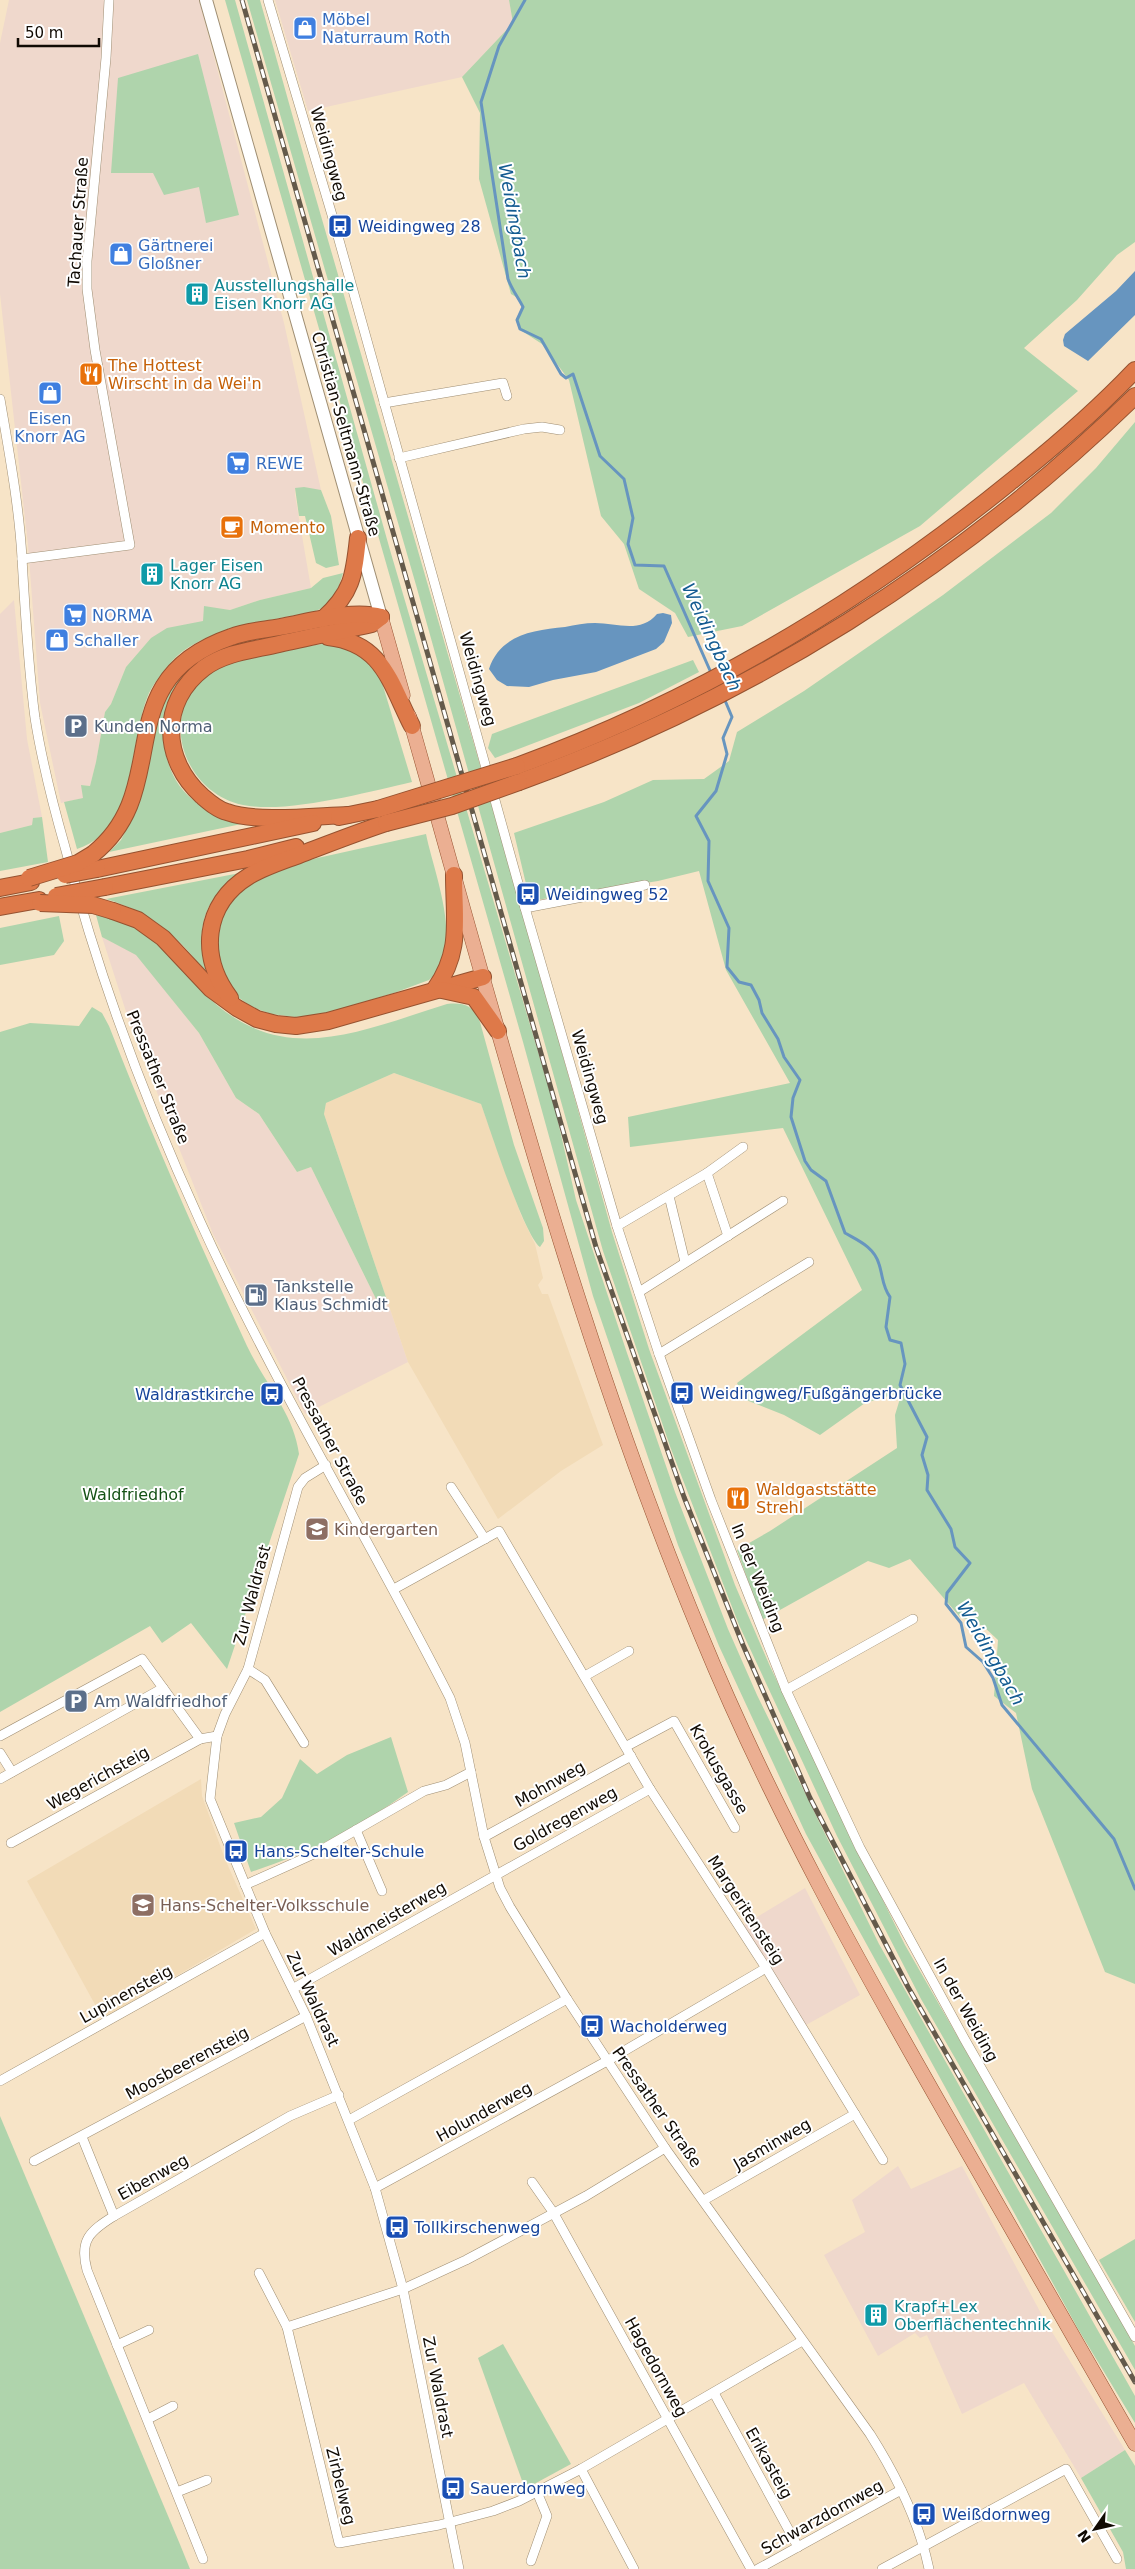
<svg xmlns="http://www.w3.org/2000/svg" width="1135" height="2569" font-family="'DejaVu Sans',sans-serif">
	<rect width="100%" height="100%" fill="#f7e4c7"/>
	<g fill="#efd8cc">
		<polygon points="9,0 199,0 284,323 321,490 295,488 295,495 311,588 260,600 230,610 205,607 203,622 151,638 126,667 111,704 105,712 96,762 90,786 82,785 83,798 61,803 40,703 28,545 0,294 0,43"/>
		<polygon points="275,0 509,0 513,23 462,77 308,111"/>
		<polygon points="14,600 27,739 42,817 34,818 32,825 0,833 0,614"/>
		<polygon points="102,937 136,954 199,1033 236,1098 259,1114 297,1172 311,1167 378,1303 387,1300 408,1362 305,1414 213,1234 130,1024"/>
		<polygon points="805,1888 860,1995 806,2025 744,1925"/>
		<polygon points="898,2166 911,2189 962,2166 1044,2319 1125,2450 1081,2478 1024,2383 962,2414 927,2335 920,2338 915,2333 878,2356 824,2255 865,2232 852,2200"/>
	</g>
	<g fill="#f2dbb7">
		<polygon points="394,1073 481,1104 521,1215 535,1244 543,1278 538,1285 542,1294 548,1294 603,1445 561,1471 498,1519 408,1362 324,1114 326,1103"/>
		<polygon points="201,1779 202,1796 225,1859 256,1929 103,2019 27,1881"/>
	</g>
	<g fill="#afd4ac">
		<polygon points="225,0 235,0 390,550 556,1113 576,1200 627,1353 675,1492 728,1629 757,1695 879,1944 1135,2396 1135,2423 1078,2329 806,1834 719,1646 678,1545 593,1296 523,1042"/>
		<polygon points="247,0 260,0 308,171 526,924 612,1232 649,1349 735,1585 769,1664 821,1775 905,1945 1135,2346 1135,2370 921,1999 837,1836 739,1625 671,1449 603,1251 416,585"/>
		<polygon points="509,0 1135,0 1135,242 1117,255 1077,300 1024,348 1078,391 920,526 742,626 688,637 675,613 639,589 624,544 601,516 569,380 542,344 519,329 516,320 522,307 518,298 511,294 479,179 480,113 462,77 513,23"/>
		<polygon points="198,54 239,215 206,223 199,187 164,195 153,173 111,173 118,78"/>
		<polygon points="1135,422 1135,1984 1105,1972 1032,1789 1016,1713 994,1696 998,1640 983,1626 960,1617 910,1559 889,1568 868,1561 762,1620 737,1550 770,1531 897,1448 895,1415 902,1392 865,1403 820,1435 784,1415 746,1400 737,1383 862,1290 783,1128 630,1147 628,1117 790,1083 726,970 699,871 658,881 530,901 514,833 604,802 653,780 704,779 729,761 737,732 804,691 943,595 1051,513 1096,468"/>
		<polygon points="304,487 321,490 331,516 339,565 326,568 316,563 305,516 299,516 295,488"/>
		<path d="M 343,573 C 339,586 335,601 322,608 C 312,614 297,615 285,617 C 250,624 198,633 173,660 C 164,671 152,684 147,698 C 129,745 136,831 77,849 L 64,802 L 83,798 L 81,785 L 90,786 L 96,762 L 105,712 L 111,704 L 126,667 L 151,638 L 167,628 L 203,621 L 204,606 L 230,610 L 260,600 L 311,588 L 323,578 Z"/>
		<path d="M 340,622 L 240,645 L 168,708 C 158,742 167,784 199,804 C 212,813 231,817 246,823 L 109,852 L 121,840 L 139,804 L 162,702 L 182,673 L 208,654 L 243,641 Z"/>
		<path d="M 329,643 L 362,653 L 380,676 L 412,782 C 368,792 287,814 243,805 C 185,793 157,717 205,677 C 234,653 292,649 329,643 Z"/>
		<polygon points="693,660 699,672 639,703 495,758 488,748 492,734"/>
		<polygon points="42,817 48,862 0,871 0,833 32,825 33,818"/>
		<path d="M 426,834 C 434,874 466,949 429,980 L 394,993 L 320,1015 L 295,1017 L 271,1014 L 252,1007 L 235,995 L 221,974 L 216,933 L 224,909 L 249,882 L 304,861 Z"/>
		<path d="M 245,872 C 236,880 226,887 217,895 C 198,915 199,950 207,974 C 176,934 154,914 106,899 Z"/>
		<path d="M 96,915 C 108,918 122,920 133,926 C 159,939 179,966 199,988 C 277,1071 354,1033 447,1004 C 464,1002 474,1006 480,1022 L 514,1145 L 543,1228 L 544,1241 L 540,1247 C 524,1235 490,1129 481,1104 L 394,1073 L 326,1103 L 324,1114 L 387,1300 L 378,1303 L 311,1167 L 297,1172 L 259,1114 L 236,1098 L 199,1033 L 136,955 L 102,937 Z"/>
		<polygon points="59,916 64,941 54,955 0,965 0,928"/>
		<path d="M 92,1007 L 102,1013 L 109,1026 C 151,1134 198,1240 247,1346 C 264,1382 294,1414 299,1454 L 227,1669 L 191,1623 L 162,1643 L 150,1626 L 0,1712 L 0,1032 L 30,1023 L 79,1026 Z"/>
		<path d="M 391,1737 L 408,1792 C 360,1827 307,1854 251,1872 L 234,1823 L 261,1817 L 282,1798 L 300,1759 L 317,1774 L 347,1755 Z"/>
		<polygon points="0,2116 179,2542 190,2569 0,2569"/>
		<polygon points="1135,2239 1135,2322 1099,2260"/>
		<polygon points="503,2344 571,2464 525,2489 478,2358"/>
		<polygon points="1125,2450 1135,2466 1135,2569 1126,2569 1123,2552 1081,2478"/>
	</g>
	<g fill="#6795bf">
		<polygon points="1135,271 1135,315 1088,361 1064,346 1063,340 1065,334 1116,291"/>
		<path d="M 663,613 L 671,615 L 672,623 L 664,642 L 656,649 L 596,672 L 553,680 L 529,687 L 507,686 L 497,680 L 489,669 C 500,635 533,630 565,627 C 575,625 585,623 595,623 C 617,623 640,634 657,614 Z"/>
	</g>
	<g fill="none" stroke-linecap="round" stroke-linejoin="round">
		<g stroke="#6795bf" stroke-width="3">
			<path d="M 525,0 L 499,46 L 481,102 L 508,279 C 512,290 518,297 523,307 L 517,320 L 520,329 L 541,339 L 561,374 L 566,378 L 573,374 L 600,456 L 624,479 L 633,518 L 628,544 L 635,565 L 664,566 L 712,675"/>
			<path d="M 724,698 L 732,717 L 723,738 L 727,754 L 716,791 L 696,816 L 709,841 L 708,881 L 729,928 L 727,967 L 739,982 L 751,985 L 759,1000 L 762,1013 L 778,1039 L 784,1057 L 800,1080 L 793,1098 L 791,1117 L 805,1161 L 811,1170 L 826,1181 L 845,1233 C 859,1241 874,1247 879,1264 C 883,1276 882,1286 890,1297 L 886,1327 L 890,1340 L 901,1343 L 905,1364 L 900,1385 L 927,1437 L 922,1455 L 928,1475 L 927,1490 L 951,1529 L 955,1547 L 970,1563 L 947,1593 L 946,1604 L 961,1623 L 966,1647 L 983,1662 L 993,1678 L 1002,1705 L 1114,1839 L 1135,1889"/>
		</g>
		<g stroke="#9f8e73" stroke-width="10">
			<g id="minor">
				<polyline points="268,0 332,215 525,908 617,1226 659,1354 711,1500 786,1690 860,1848 965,2040 1135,2337"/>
				<path d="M 0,399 C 9,452 19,505 22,558 C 25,611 28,665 35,718 C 42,762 53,805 65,847 C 98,975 145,1101 200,1221 C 274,1384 369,1538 450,1698 L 465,1743 L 484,1837 L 500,1888 L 510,1907 L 567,1999 L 665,2148 L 870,2434 C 896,2475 919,2521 929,2569"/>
				<polyline points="384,403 503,383 507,396"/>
				<polyline points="399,458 524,429 542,427 560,430"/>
				<polyline points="22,559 130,545 95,350 87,289 87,261 106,58 109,0"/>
				<polyline points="525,908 645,885"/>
				<polyline points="707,1173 728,1236"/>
				<polyline points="669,1196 685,1262"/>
				<polyline points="617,1226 707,1173 743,1147"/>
				<polyline points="639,1292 783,1201"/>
				<polyline points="659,1354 809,1262"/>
				<polyline points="326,1465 305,1478 298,1487 248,1669 225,1714 217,1736 210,1799 265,1933 306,2016 375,2188 403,2289 459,2569"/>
				<polyline points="451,1487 485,1539"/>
				<polyline points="394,1589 499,1531 650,1789 766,1968 883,2160"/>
				<polyline points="248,1669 265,1680 304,1743"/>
				<polyline points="585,1676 629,1651"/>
				<polyline points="786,1690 913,1619"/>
				<polyline points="0,1736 142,1659 200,1739 217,1736"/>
				<polyline points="627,1746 674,1721 735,1828"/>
				<polyline points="0,1753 12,1772"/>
				<polyline points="0,1779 163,1688"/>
				<polyline points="356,1830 382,1891"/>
				<polyline points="484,1837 631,1756"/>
				<polyline points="11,1843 200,1739"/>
				<polyline points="245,1885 316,1853 424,1791 446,1785 471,1772"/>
				<polyline points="294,1988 650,1789"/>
				<polyline points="0,2081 265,1933"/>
				<polyline points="349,2120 567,1999"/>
				<polyline points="82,2137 114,2216"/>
				<polyline points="665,2148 586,2196 466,2260 403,2289 287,2327 339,2543 439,2525 493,2511 519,2501 581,2469 802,2341"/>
				<polyline points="34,2161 306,2016"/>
				<polyline points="532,2182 553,2212 751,2569"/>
				<polyline points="375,2188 607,2061 766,1968"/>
				<polyline points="704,2200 855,2114"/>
				<polyline points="259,2273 287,2327"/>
				<polyline points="117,2345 149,2330"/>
				<polyline points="714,2393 798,2547"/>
				<polyline points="148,2419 173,2406"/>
				<polyline points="581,2469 634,2569"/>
				<polyline points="177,2492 207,2480"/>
				<path d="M 203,2559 L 87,2270 C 79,2240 90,2231 114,2216 L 290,2116 L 339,2095"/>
				<polyline points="531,2561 547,2516 537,2492"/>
				<polyline points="758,2569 901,2490"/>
				<polyline points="882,2569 1066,2469 1117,2559"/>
			</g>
		</g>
		<g stroke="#9f8e73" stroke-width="14">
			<polyline id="secondary" points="206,0 381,617"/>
		</g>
		<g stroke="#965230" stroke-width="15">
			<g id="primary">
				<polyline points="381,617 403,695"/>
				<path d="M 409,716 C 497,1025 577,1338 701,1635 C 772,1808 863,1970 956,2132 C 1015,2236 1075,2340 1135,2444"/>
			</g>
		</g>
		<g stroke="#965230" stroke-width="18">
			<g id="motorway">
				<path d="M 323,619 C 352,593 354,576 358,538"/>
				<path d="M 328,637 C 383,643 390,683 412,726"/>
				<path d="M 517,766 C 695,701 861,603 1009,483 C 1053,448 1096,411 1135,370"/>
				<path d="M 519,782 C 749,699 960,567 1135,396"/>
				<path d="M 348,815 C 315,816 258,823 227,812 C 218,810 209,802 202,796 C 162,760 159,702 204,668 C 226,652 254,650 279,644 C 310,637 341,631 372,624 L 381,617"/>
				<polyline points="339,817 378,809"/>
				<path d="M 93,854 C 177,787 104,681 231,637 C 246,631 264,630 280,627 C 309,622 352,609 381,617"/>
				<polyline points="97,869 313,823"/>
				<polyline points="105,887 248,859 296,847"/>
				<polyline points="0,888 31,882"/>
				<polyline points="0,907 39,900"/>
				<polyline points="113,911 138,920 163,938 211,989 237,1008 257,1019 276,1024 296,1026 328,1021 483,977"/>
				<path d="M 435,989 C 462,951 454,920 454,875"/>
				<polyline points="442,990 474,997 498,1031"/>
				<path d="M 230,998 C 199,957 203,904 249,876 C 264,867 283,861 299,855 C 328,844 356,833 386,823"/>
			</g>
		</g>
		<use href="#minor" stroke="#fff" stroke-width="9"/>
		<use href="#secondary" stroke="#fff" stroke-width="12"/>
		<use href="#primary" stroke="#ebaf92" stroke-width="14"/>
		<use href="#motorway" stroke="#de7949" stroke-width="16"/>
		<g stroke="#645a4b" stroke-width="5">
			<polyline id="rail" points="242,0 596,1247 684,1497 743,1645 810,1798 908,1987 1135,2382"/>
		</g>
		<use href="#rail" stroke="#fff" stroke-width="3" stroke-dasharray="9" stroke-linecap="butt"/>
		<g stroke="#965230" stroke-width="18" stroke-linecap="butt">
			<g id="motorway-bridge">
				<polyline points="378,809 517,766"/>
				<polyline points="386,823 452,806 519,782"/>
				<polyline points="65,875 97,869"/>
				<polyline points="29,878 78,863 93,854"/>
				<polyline points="56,896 105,887"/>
				<polyline points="40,903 93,905 113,911"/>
			</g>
		</g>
		<use href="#motorway-bridge" stroke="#de7949" stroke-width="16"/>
	</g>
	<defs>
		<g id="shop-square" transform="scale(1.25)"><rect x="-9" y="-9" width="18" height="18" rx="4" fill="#3f7fe0" stroke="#fff"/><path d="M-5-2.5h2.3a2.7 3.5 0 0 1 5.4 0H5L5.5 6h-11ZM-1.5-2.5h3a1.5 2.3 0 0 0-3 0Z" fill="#fff"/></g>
		<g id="bus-square" transform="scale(1.25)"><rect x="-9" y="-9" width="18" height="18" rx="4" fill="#1a4fb4" stroke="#fff"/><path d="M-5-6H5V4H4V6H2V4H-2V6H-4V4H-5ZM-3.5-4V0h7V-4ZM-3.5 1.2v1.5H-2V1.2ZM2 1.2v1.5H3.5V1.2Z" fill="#fff"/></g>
		<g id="building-square" transform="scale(1.25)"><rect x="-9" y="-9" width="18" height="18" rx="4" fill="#0f9aa8" stroke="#fff"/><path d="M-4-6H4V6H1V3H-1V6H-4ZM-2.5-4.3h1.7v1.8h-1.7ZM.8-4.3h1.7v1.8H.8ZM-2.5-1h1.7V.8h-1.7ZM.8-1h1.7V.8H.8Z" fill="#fff"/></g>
		<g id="restaurant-square" transform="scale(1.25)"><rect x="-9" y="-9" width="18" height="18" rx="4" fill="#e8710a" stroke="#fff"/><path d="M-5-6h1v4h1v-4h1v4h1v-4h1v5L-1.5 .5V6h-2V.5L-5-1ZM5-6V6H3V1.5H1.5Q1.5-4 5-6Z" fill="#fff"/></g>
		<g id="supermarket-square" transform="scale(1.25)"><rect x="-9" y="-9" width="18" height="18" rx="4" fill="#3f7fe0" stroke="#fff"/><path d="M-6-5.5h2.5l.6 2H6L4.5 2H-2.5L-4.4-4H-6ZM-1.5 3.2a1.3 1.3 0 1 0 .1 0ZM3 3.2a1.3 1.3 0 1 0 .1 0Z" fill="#fff"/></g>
		<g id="cafe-square" transform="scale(1.25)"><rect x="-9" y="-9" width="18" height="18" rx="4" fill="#e8710a" stroke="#fff"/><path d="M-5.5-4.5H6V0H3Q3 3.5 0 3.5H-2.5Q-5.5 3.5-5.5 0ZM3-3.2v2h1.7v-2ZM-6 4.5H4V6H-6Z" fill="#fff"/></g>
		<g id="parking-square" transform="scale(1.25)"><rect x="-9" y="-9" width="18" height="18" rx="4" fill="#5c6f8a" stroke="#fff"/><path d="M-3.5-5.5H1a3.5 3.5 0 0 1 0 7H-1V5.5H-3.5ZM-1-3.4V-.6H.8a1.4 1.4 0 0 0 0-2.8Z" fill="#fff"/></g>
		<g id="fuel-square" transform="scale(1.25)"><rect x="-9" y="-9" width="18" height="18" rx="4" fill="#5c6f8a" stroke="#fff"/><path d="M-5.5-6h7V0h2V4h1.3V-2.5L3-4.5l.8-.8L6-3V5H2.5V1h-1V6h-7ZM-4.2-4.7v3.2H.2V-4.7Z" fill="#fff"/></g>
		<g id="school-square" transform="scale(1.25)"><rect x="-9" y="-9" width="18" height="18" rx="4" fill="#8d6e63" stroke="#fff"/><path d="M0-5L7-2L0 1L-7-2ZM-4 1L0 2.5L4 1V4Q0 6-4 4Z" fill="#fff"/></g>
	</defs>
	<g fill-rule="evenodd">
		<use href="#shop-square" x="305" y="28"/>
		<use href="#bus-square" x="340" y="226"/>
		<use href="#shop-square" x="121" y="254"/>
		<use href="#building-square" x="197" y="294"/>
		<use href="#restaurant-square" x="91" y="374"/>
		<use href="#shop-square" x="50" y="393"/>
		<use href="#supermarket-square" x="238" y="463"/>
		<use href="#cafe-square" x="232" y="527"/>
		<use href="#building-square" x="152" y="574"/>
		<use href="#supermarket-square" x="75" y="615"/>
		<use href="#shop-square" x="57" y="640"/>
		<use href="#parking-square" x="76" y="726"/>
		<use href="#bus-square" x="528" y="894"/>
		<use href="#fuel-square" x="256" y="1295"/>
		<use href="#bus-square" x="682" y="1393"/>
		<use href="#bus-square" x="272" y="1394"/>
		<use href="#restaurant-square" x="738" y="1498"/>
		<use href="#school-square" x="317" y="1529"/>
		<use href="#parking-square" x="76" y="1701"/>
		<use href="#bus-square" x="236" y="1851"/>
		<use href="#school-square" x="143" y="1905"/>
		<use href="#bus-square" x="592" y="2026"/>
		<use href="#bus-square" x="397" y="2227"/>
		<use href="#building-square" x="876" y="2315"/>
		<use href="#bus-square" x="453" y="2488"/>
		<use href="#bus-square" x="924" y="2514"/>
	</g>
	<g text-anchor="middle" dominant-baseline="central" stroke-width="4" stroke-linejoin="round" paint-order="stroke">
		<g font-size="16" fill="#366cbe" stroke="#fff" text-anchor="start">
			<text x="322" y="19">Möbel<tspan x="322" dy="18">Naturraum Roth</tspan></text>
			<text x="138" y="245">Gärtnerei<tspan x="138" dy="18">Gloßner</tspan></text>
			<text x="50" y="418" text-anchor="middle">Eisen<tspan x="50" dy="18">Knorr AG</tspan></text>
			<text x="256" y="463">REWE</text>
			<text x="92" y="615">NORMA</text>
			<text x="74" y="640">Schaller</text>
		</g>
		<g font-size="16" fill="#100a03" stroke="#fff">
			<text transform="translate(329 154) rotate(74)">Weidingweg</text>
			<text transform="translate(78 222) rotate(-86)">Tachauer Straße</text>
			<text transform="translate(346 434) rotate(74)">Christian-Seltmann-Straße</text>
			<text transform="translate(478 679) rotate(74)">Weidingweg</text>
			<text transform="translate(158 1077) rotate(68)">Pressather Straße</text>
			<text transform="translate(590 1077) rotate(74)">Weidingweg</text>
			<text transform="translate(330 1441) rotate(62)">Pressather Straße</text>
			<text transform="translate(758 1578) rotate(68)">In der Weiding</text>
			<text transform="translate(252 1595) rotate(-75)">Zur Waldrast</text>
			<text transform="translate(719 1769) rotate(60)">Krokusgasse</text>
			<text transform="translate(98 1778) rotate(-29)">Wegerichsteig</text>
			<text transform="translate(550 1784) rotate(-29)">Mohnweg</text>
			<text transform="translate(565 1819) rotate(-29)">Goldregenweg</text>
			<text transform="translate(746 1910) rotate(57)">Margeritensteig</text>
			<text transform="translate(387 1919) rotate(-30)">Waldmeisterweg</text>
			<text transform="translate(126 1994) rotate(-29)">Lupinensteig</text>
			<text transform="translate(313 1999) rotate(65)">Zur Waldrast</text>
			<text transform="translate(966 2010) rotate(61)">In der Weiding</text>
			<text transform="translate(187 2063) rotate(-28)">Moosbeerensteig</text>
			<text transform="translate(657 2107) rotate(55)">Pressather Straße</text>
			<text transform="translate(484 2112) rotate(-29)">Holunderweg</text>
			<text transform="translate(772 2144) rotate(-30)">Jasminweg</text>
			<text transform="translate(153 2177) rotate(-29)">Eibenweg</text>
			<text transform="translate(656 2367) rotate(61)">Hagedornweg</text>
			<text transform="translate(438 2387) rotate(79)">Zur Waldrast</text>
			<text transform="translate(769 2463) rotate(61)">Erikasteig</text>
			<text transform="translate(341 2486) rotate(76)">Zirbelweg</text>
			<text transform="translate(822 2517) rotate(-29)">Schwarzdornweg</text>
		</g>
		<g font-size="16" fill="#164399" stroke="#fff" text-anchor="start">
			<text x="358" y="226">Weidingweg 28</text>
			<text x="546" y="894">Weidingweg 52</text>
			<text x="700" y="1393">Weidingweg/Fußgängerbrücke</text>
			<text x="254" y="1394" text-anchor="end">Waldrastkirche</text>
			<text x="254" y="1851">Hans-Schelter-Schule</text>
			<text x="610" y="2026">Wacholderweg</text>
			<text x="414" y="2227">Tollkirschenweg</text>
			<text x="470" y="2488">Sauerdornweg</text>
			<text x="942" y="2514">Weißdornweg</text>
		</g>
		<g font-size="16" fill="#0d838f" stroke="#fff" text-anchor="start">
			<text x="214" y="285">Ausstellungshalle<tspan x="214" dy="18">Eisen Knorr AG</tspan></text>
			<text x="170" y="565">Lager Eisen<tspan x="170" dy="18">Knorr AG</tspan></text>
			<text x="894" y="2306">Krapf+Lex<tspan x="894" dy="18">Oberflächentechnik</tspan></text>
		</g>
		<g font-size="16" fill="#c56008" stroke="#fff" text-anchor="start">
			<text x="108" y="365">The Hottest<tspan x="108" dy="18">Wirscht in da Wei'n</tspan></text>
			<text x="250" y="527">Momento</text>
			<text x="756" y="1489">Waldgaststätte<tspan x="756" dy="18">Strehl</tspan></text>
		</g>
		<g font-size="16" fill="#4e5e75" stroke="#fff" text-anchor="start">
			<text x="94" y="726">Kunden Norma</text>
			<text x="274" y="1286">Tankstelle<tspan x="274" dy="18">Klaus Schmidt</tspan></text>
			<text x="94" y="1701">Am Waldfriedhof</text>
		</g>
		<g font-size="16" fill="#155216" stroke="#fff">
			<text x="133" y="1494">Waldfriedhof</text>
		</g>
		<g font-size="16" fill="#785e54" stroke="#fff" text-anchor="start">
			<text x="334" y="1529">Kindergarten</text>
			<text x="160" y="1905">Hans-Schelter-Volksschule</text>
		</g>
		<g font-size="18" font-style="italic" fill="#135b91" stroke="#fff">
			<text transform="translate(515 221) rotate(80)">Weidingbach</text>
			<text transform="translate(712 637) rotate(65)">Weidingbach</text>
			<text transform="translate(991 1653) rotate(60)">Weidingbach</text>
		</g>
	</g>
	<g transform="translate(1095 2529) rotate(236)" stroke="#ffffff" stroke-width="4" paint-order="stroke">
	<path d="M0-4L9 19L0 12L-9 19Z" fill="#100a03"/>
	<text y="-8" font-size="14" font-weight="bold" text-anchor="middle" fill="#100a03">N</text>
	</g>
	<path d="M18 38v8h81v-8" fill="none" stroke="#100a03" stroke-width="2.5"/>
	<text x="25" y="38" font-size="15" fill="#100a03" stroke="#ffffff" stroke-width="4" paint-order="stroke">50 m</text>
</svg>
